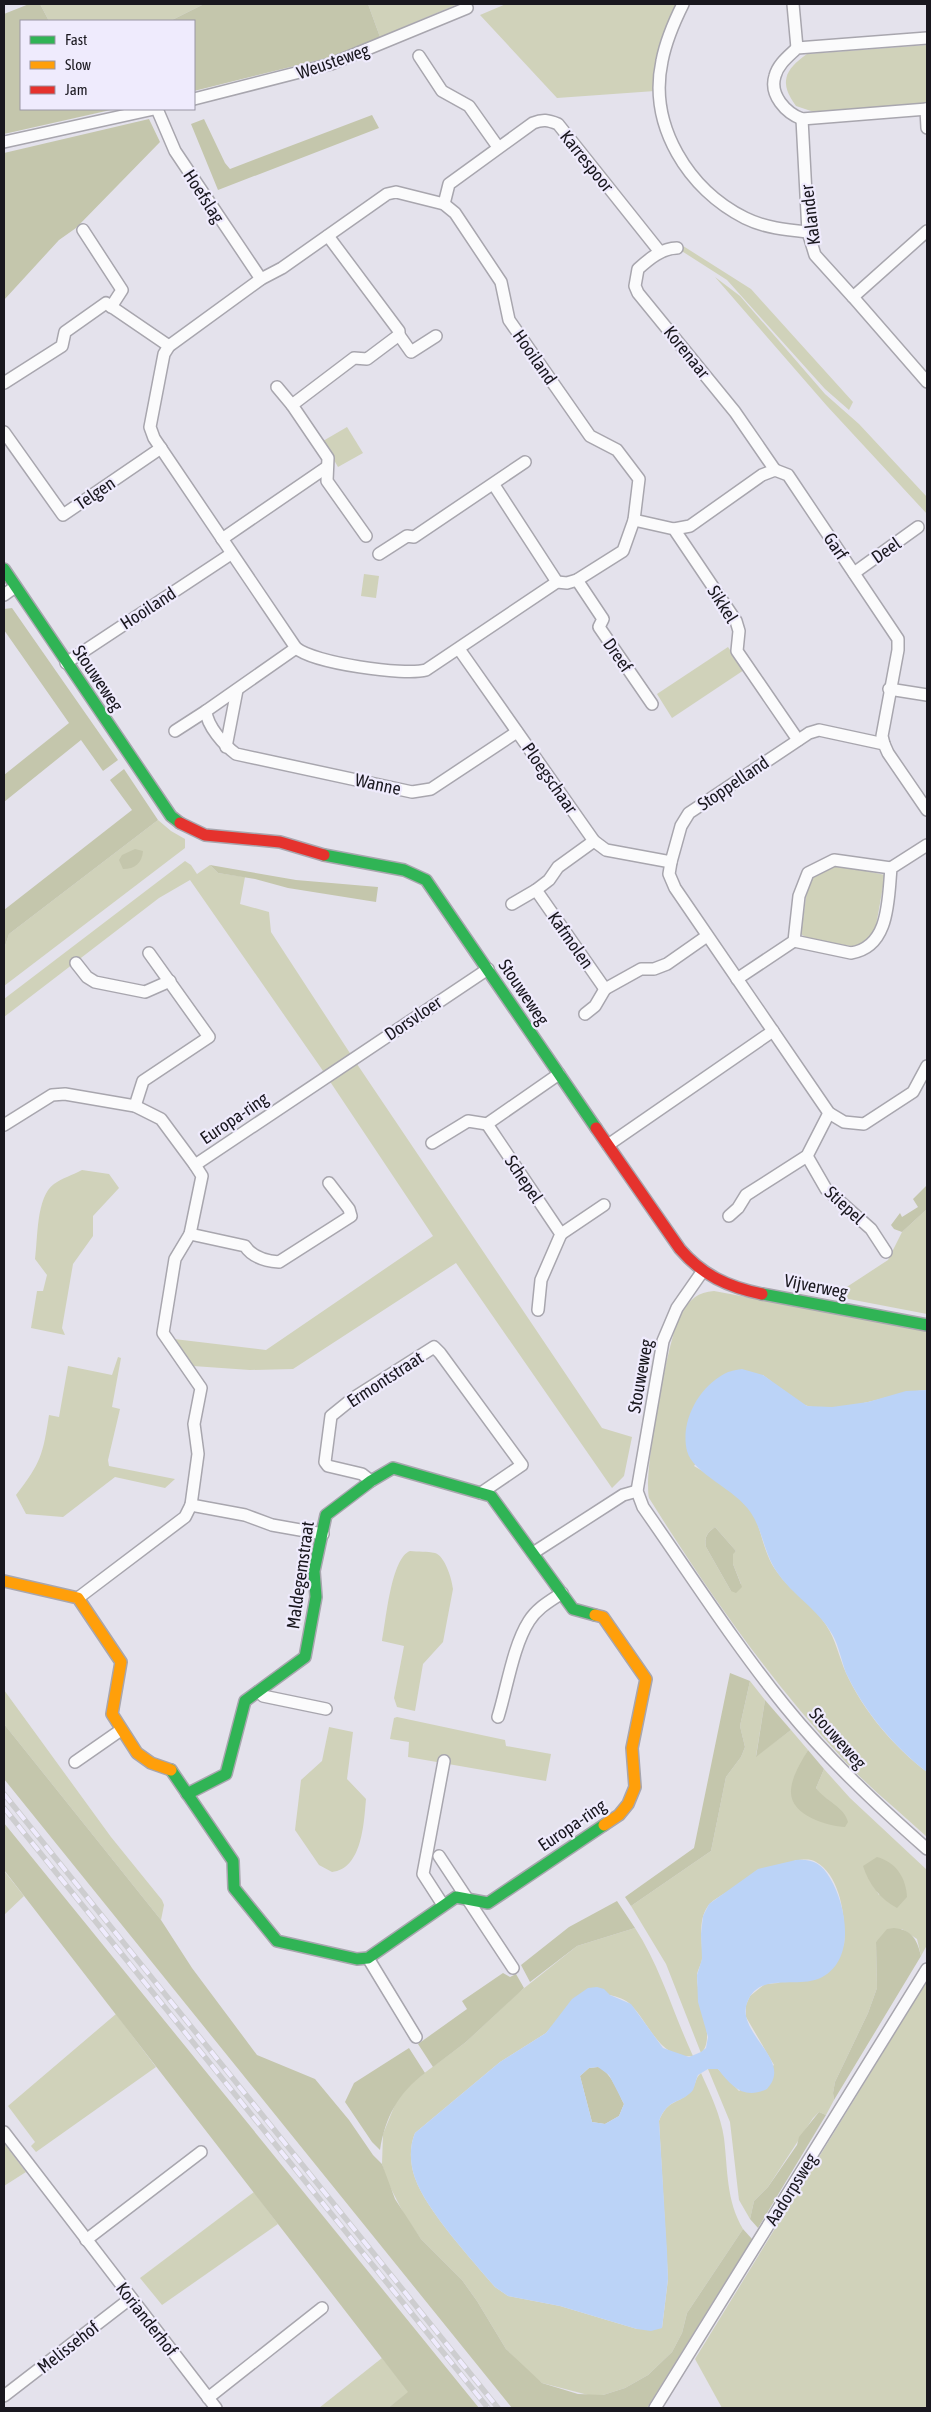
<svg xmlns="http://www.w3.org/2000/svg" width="931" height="2412" font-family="'Asap Condensed',sans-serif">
	<rect width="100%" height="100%" fill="#e4e2ec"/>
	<g fill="#d0d2ba" fill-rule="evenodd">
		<polygon points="40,4 204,4 170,21 49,21"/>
		<polygon points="368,4 458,4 380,37"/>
		<path d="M 506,4 L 677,4 C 660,30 657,60 655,91 L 557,98 L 480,15 Z"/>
		<path d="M 927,45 L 927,103 L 814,112 L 796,106 C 779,83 784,70 807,54 Z"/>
		<polygon points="680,244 751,289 853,402 849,410 825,389 727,280 677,248"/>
		<polygon points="715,277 740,296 825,394 859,424 927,497 927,514 827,406"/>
		<polygon points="347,427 363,453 338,467 323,441"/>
		<polygon points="364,574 379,576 376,598 361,596"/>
		<polygon points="728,647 744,670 672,718 657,694"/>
		<polygon points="158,820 171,831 185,839 185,848 4,986 4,949 9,934"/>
		<polygon points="185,861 191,865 197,874 210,865 218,873 245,877 240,904 269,912 271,932 359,1067 602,1428 632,1437 624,1476 612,1488 456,1263 293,1369 250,1370 193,1366 174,1339 266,1350 433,1236 321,1068 190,880 159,898 4,1017 4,999"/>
		<polygon points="838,865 885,875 874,937 857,947 808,939 801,934 808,883 813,877"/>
		<path d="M 82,1170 L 109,1174 L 119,1188 L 93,1216 L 93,1236 L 73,1264 L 62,1328 L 65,1335 L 31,1328 L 37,1291 L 43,1291 L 47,1275 L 35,1259 C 38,1238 36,1197 54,1184 C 62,1178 73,1175 82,1170 Z"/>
		<polygon points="927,1209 927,1314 833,1296 888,1260 902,1232"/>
		<path d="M 714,1291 L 927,1330 L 927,1390 C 890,1392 845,1415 808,1406 C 796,1403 774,1383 763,1375 L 694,1466 C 716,1479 745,1495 756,1520 C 763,1538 765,1556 777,1572 C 791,1592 813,1604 826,1625 C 836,1640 839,1657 846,1673 C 864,1712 894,1747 927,1772 L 927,1837 C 899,1811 867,1786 841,1757 C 768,1678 706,1589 649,1498 C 643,1474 668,1336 681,1314 C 690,1299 698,1292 714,1291 ZM 715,1527 L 736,1551 L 733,1553 L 733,1564 L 741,1584 L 731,1591 L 706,1547 C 704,1537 707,1533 715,1527 Z"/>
		<path d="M 118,1357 L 121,1358 L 112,1407 L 120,1409 L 108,1460 L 109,1466 L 175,1479 L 165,1488 L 115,1477 L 63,1517 L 26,1514 L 16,1495 C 41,1463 43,1454 49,1415 L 59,1417 L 68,1366 L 112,1375 Z"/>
		<path d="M 410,1551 C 418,1552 427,1551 435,1553 C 445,1556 452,1579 453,1589 L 443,1642 L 423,1664 L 415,1711 L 397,1707 L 394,1698 L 404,1646 L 382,1641 C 386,1621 391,1558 410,1551 Z"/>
		<path d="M 750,1681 L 765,1700 L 756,1756 L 791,1730 L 808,1750 L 795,1776 L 843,1811 L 820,1794 L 816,1788 L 824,1769 L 850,1798 L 927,1870 L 927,1945 L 921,1956 L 917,1939 L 902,1929 L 876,1942 L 877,1988 L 868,2013 L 835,2082 L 833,2093 L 834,2100 L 826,2115 L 819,2112 L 813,2118 L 768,2187 L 754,2201 L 750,2219 L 739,2200 L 730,2122 L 708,2069 L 718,2069 L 739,2091 L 774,2065 L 746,2017 L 746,2005 L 750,1996 L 765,1984 L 778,1983 L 844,1945 C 846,1919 841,1876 816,1862 C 810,1858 802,1860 796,1860 C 778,1869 718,1892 708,1906 C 697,1922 703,1940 702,1958 C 702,1964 697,1970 697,1976 C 696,1995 717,2039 701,2053 L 666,1964 L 631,1906 L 711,1851 L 726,1777 L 741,1757 L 745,1747 L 740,1726 ZM 895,1867 L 879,1895 L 865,1871 Z"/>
		<polygon points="4,1690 111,1837 162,1900 164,1905 161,1920 4,1724"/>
		<polygon points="397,1717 505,1740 506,1746 551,1754 546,1781 408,1757 409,1742 390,1739 394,1718"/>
		<path d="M 329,1727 L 353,1732 L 347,1779 L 366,1799 C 364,1823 362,1869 332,1872 L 319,1865 L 295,1830 L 301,1780 L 322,1761 Z"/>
		<polygon points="5,1872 24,1896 4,1915 4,1874"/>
		<path d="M 635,1928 C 661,1968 673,2013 693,2056 C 660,2060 650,2024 631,2005 C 626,1999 617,1997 610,1995 L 559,2018 L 546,2033 L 500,2062 L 415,2133 C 409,2147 410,2164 415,2178 C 426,2210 472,2260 495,2287 L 508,2296 L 560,2306 L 637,2329 L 662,2328 L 668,2279 L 659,2121 C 668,2098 679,2105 691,2091 C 696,2085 695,2078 701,2073 C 710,2093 721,2116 724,2138 C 728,2171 726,2200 743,2229 L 687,2313 L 682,2333 L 672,2352 L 648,2375 L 625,2388 L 603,2395 L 592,2396 L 542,2383 L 527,2371 L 506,2349 L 477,2301 L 462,2280 L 421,2239 L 405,2216 L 387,2181 L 382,2164 L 383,2134 L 396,2102 L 411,2083 L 466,2042 L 518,1993 L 577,1946 Z"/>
		<polygon points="927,1981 927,2408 722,2408 695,2359"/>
		<polygon points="116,2014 156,2067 36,2152 31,2146 35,2142 8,2106"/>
		<polygon points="4,2143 26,2172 4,2186"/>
		<polygon points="254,2192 278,2224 162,2305 140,2278"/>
		<polygon points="382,2358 409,2392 388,2408 319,2408"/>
	</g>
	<g fill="#c4c6ac">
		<polygon points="29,4 40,4 49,21 21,21 21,109 115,109 4,134 4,14"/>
		<polygon points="204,4 368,4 380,37 331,57 194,91 194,21 170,21"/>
		<polygon points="372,115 379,128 218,190 191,124 204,119 225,163 230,169"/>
		<polygon points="149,119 160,142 76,228 59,240 4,300 4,153"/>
		<polygon points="12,608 118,760 103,771 81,740 4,802 4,775 69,723 4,630 4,609"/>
		<polygon points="124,769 158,820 9,934 4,949 4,910 132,810 110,780"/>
		<path d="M 135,849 L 143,851 C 142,863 135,869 123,869 L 119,860 L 122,855 Z"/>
		<polygon points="210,865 296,880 378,887 376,902 288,888 255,879 218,873"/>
		<polygon points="927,1185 927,1209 902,1232 894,1229 891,1225 900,1213 902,1217 918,1207 913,1199"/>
		<path d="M 715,1527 L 736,1551 L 733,1554 L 733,1564 L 742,1587 L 736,1593 L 731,1591 L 706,1547 C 704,1537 707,1533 715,1527 Z"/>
		<polygon points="730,1673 750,1681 740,1726 745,1747 741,1757 726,1777 711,1851 631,1906 625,1897 694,1848"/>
		<polygon points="765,1700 791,1730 756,1757"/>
		<polygon points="4,1724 161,1920 192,1968 257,2055 315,2079 349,2120 373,2155 382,2164 395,2199 421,2239 462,2280 477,2301 506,2349 542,2383 578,2394 603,2395 625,2388 648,2375 672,2352 682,2333 687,2313 743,2229 752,2239 647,2408 512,2408 4,1779"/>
		<path d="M 808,1750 L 824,1769 L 816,1788 C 825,1801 844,1806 848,1822 L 845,1827 C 827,1826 789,1815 791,1790 C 792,1776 801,1762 808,1750 Z"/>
		<polygon points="4,1823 479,2408 388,2408 408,2392 4,1870"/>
		<path d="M 877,1857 C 896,1862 906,1878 907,1897 L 897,1908 C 881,1900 868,1883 863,1866 Z"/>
		<polygon points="617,1901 635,1928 577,1946 530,1982 521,1965 569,1927"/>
		<path d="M 894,1928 C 912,1930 917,1939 921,1956 L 834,2100 L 833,2093 L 835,2082 L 868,2013 L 877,1988 L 876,1942 L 887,1929 Z"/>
		<polygon points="503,1973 510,1977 516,1974 524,1988 466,2042 433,2067 418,2044 467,2009 462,2001"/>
		<path d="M 409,2048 L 425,2073 C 398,2093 385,2118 380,2150 L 372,2142 L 345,2102 L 354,2083 Z"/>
		<path d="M 598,2067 C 611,2072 618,2092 624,2104 L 619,2116 L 605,2124 L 592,2122 L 580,2076 L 589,2068 Z"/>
		<polygon points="819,2112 826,2115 758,2228 750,2219 754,2201 768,2187 797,2145 799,2137"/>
	</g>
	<g fill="#bbd3f7" fill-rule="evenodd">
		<path d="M 742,1369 L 763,1375 L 807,1406 L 832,1407 L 868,1402 L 906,1391 L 927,1390 L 927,1772 C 894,1747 864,1711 846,1673 C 841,1660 839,1646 832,1634 C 818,1609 792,1595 777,1572 C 764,1554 763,1531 751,1513 C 736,1489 693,1474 687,1451 C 680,1422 698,1388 724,1374 C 729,1371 736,1370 742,1369 Z"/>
		<path d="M 796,1860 C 813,1859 821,1863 830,1878 C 847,1906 857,1963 818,1979 C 794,1988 758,1972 747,2003 C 736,2034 794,2060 767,2089 C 744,2100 732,2087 718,2069 L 708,2069 L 698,2075 C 696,2079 695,2086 693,2090 C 682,2104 668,2097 659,2121 L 667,2251 L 668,2279 L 662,2328 L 651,2331 L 637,2329 L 560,2306 L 508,2296 L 495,2287 C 472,2260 426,2210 415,2178 C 410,2164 409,2147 415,2133 L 500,2062 L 546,2033 L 572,1999 L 588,1988 L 597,1987 L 604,1989 L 610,1995 L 631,2004 L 663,2048 L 689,2057 L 701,2052 L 706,2048 L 708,2037 L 698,2002 L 697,1975 L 702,1959 L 701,1934 L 703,1916 L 709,1904 L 758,1869 ZM 598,2067 L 609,2075 L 624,2104 L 619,2116 L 605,2124 L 592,2122 L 580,2076 L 589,2068 Z"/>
	</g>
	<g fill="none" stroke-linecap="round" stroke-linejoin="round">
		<g stroke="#a8a6ae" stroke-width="14">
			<g id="street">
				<path d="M 683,4 C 674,22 666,40 662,61 C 648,126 689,190 745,218 C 765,228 787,230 808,232"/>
				<polyline points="793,4 797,48"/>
				<path d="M 927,38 L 797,48 C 789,56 778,64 775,76 C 769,95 786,113 802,119 L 927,109"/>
				<polyline points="419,56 442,91 469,106 498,147"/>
				<polyline points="194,99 331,64 467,8"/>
				<polyline points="157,109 175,151 261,279"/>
				<polyline points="926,109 927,128"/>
				<polyline points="802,119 808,232 815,255 853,297"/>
				<polyline points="4,142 154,109"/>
				<path d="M 396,192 L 444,204 L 455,213 L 501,282 L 509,320 L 590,436 L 617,450 L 639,479 L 634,520 L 623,551 L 577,580 L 567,583 L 557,582 L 426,670 C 404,676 314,663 296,648 L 154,438 L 150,427 L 164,354 L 169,346 L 261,279 L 282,268 L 387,194 Z"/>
				<path d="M 444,204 L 449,184 L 533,123 C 543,119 548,120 558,124 L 660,252"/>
				<polyline points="83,230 122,290 111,307"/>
				<polyline points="927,231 853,297 927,382"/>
				<polyline points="328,236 399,331 399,335 367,359 354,358 292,405 328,458 327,481 366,536"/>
				<path d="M 677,248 C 662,248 649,259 638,269 L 635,286 L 638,293 L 735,412 L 775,470"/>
				<polyline points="399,335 411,352 436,336"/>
				<polyline points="4,383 62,346 65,332 106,303 169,346"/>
				<polyline points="277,387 292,405"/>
				<polyline points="4,432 63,515 161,448"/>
				<polyline points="494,485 557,582"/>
				<polyline points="634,520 674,529 736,621 739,631 737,651 798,740"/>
				<polyline points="674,529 690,526 762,475 775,470 788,475 898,639 898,650 882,736 884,744"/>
				<polyline points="222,539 327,467"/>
				<polyline points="379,554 407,536 414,537 525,462"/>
				<polyline points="854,573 918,527"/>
				<polyline points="577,580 603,619 599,627 652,704"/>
				<polyline points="4,595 15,587"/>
				<path d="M 296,648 L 206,711 C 207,726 224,745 236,754 L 412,792 L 431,789 L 517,732"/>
				<polyline points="459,649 594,841 606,850 671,862"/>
				<polyline points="66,663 231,554"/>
				<polyline points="889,689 927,695"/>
				<polyline points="175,731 206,711"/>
				<polyline points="226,747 237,690"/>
				<polyline points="927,810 888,753 884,744 819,730 809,733 689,813 681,826 671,862 669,874 675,888 829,1113 844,1122 864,1124 913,1092 927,1066"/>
				<polyline points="594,841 558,867 549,880 536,890 605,989 641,969 654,969 667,964 707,936"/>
				<polyline points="512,904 536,890"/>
				<path d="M 794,941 L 851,953 C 890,947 888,899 891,868 L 927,845"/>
				<polyline points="76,963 87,977 95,982 145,992 170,981"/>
				<polyline points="737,979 794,941 799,896 808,873 834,860 891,868"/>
				<polyline points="585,1014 595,1006 605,989"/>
				<polyline points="135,1106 143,1081 209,1037 149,953"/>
				<polyline points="487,1124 561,1234 541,1280 538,1310"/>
				<polyline points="4,1125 52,1095 65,1094 135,1106 161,1119 195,1165 488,969"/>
				<polyline points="432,1143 468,1121 487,1124 559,1074"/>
				<polyline points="608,1145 773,1031"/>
				<polyline points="807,1156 826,1189 871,1229 886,1252"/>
				<polyline points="729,1216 738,1208 746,1195 807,1156 829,1113"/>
				<path d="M 190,1234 L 245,1246 C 252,1257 266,1261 279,1262 L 351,1216 L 349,1209 L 329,1183"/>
				<polyline points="561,1234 604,1205"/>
				<path d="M 702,1272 L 677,1308 L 663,1341 L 637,1491 L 643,1507 C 690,1574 734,1643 785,1706 C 827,1758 876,1804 927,1849"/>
				<polyline points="371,1481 362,1474 328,1466 325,1462 331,1416 352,1399 434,1347 440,1353 522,1465 481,1493"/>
				<polyline points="191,1505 198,1454 194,1424 201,1388 163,1333 175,1259 190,1234 202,1176 195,1165"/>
				<polyline points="533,1553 623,1495 637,1491"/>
				<polyline points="78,1598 185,1517 191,1505 245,1515 272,1525 323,1534"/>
				<polyline points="259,1691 263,1696 326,1709"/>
				<path d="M 498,1717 C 507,1688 513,1646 529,1621 C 537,1608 550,1601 562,1593"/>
				<polyline points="75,1762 121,1730"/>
				<polyline points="439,1856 513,1968"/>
				<polyline points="443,1905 423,1874 444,1761"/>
				<polyline points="368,1958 416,2037"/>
				<polyline points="4,2132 216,2408"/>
				<polyline points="86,2240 201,2152"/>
				<polyline points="4,2396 131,2298"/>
				<polyline points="208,2398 322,2308"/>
				<polyline points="655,2408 927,1969"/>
			</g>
		</g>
		<g stroke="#a8a6ae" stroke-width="14">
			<g id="fast">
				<polyline points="4,569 171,816 180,823"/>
				<polyline points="324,855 404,870 426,880 596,1128"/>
				<polyline points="762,1294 927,1325"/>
				<polyline points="171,1770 233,1861 234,1888 277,1941 357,1959 368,1958 456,1897 488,1903 604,1825"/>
				<polyline points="187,1794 226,1774 245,1701 305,1657 316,1597 314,1571 326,1515 371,1481 393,1468 491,1496 573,1609 595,1615"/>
			</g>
		</g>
		<g stroke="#a8a6ae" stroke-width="14">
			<g id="slow">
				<polyline points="4,1581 78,1598 121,1662 112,1714 137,1753 151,1763 171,1770"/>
				<polyline points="595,1615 603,1617 646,1679 632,1748 635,1787 628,1804 619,1815 604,1825"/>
			</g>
		</g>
		<g stroke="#a8a6ae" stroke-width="14">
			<g id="jam">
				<polyline points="180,823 205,835 280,842 324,855"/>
				<path d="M 596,1128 L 680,1249 C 702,1275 728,1287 762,1294"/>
			</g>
		</g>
		<use href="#street" stroke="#fbfbfc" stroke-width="11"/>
		<use href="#fast" stroke="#30b455" stroke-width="11"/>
		<use href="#slow" stroke="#ff9f0a" stroke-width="11"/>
		<use href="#jam" stroke="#e5322d" stroke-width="11"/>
		<g stroke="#cdcdcf" stroke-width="5.5">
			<g id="rail">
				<polyline points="4,1794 498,2408"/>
				<polyline points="4,1808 488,2408"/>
			</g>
		</g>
		<use href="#rail" stroke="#efebfd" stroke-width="4" stroke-dasharray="11" stroke-linecap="butt"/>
	</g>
	<g text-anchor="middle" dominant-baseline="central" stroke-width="4.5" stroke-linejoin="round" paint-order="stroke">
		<g font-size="18" fill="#19171e" stroke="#efebfd">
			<text transform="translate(333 61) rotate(-19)">Weusteweg</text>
			<text transform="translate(587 161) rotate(51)">Karrespoor</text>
			<text transform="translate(204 196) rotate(57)">Hoefslag</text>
			<text transform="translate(810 215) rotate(-97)">Kalander</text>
			<text transform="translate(687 352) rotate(51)">Korenaar</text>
			<text transform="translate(535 357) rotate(55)">Hooiland</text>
			<text transform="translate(95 493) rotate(-34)">Telgen</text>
			<text transform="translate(836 546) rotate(56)">Garf</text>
			<text transform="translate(886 550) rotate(-35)">Deel</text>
			<text transform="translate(723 604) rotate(58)">Sikkel</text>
			<text transform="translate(148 608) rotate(-33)">Hooiland</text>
			<text transform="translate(618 655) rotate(55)">Dreef</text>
			<text transform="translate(98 678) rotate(56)">Stouweweg</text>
			<text transform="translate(550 778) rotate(55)">Ploegschaar</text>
			<text transform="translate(733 783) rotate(-34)">Stoppelland</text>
			<text transform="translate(378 784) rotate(12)">Wanne</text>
			<text transform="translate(571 940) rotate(55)">Kafmolen</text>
			<text transform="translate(524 992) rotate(56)">Stouweweg</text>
			<text transform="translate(413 1018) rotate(-34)">Dorsvloer</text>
			<text transform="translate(234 1118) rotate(-34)">Europa-ring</text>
			<text transform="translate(524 1179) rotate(56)">Schepel</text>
			<text transform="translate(845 1205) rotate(43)">Stiepel</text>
			<text transform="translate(816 1286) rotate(11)">Vijverweg</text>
			<text transform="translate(640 1376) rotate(-80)">Stouweweg</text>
			<text transform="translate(385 1379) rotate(-33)">Ermontstraat</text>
			<text transform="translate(300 1575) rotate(-82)">Maldegemstraat</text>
			<text transform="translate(838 1738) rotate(48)">Stouweweg</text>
			<text transform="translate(572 1825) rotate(-34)">Europa-ring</text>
			<text transform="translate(791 2189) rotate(-58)">Aadorpsweg</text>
			<text transform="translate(147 2319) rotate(52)">Korianderhof</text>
			<text transform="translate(68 2347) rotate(-38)">Melissehof</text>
		</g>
	</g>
	<rect width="931" height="2412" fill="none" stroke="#19171e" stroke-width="10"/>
	<rect x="20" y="20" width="175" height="90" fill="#efebfd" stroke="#9996a4"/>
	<rect x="30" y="36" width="25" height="8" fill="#30b455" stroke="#9996a4"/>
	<text x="65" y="45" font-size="15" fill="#19171e">Fast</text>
	<rect x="30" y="61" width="25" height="8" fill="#ff9f0a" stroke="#9996a4"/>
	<text x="65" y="70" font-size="15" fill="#19171e">Slow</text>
	<rect x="30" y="86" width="25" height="8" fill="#e5322d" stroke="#9996a4"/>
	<text x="65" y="95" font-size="15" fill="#19171e">Jam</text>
</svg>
